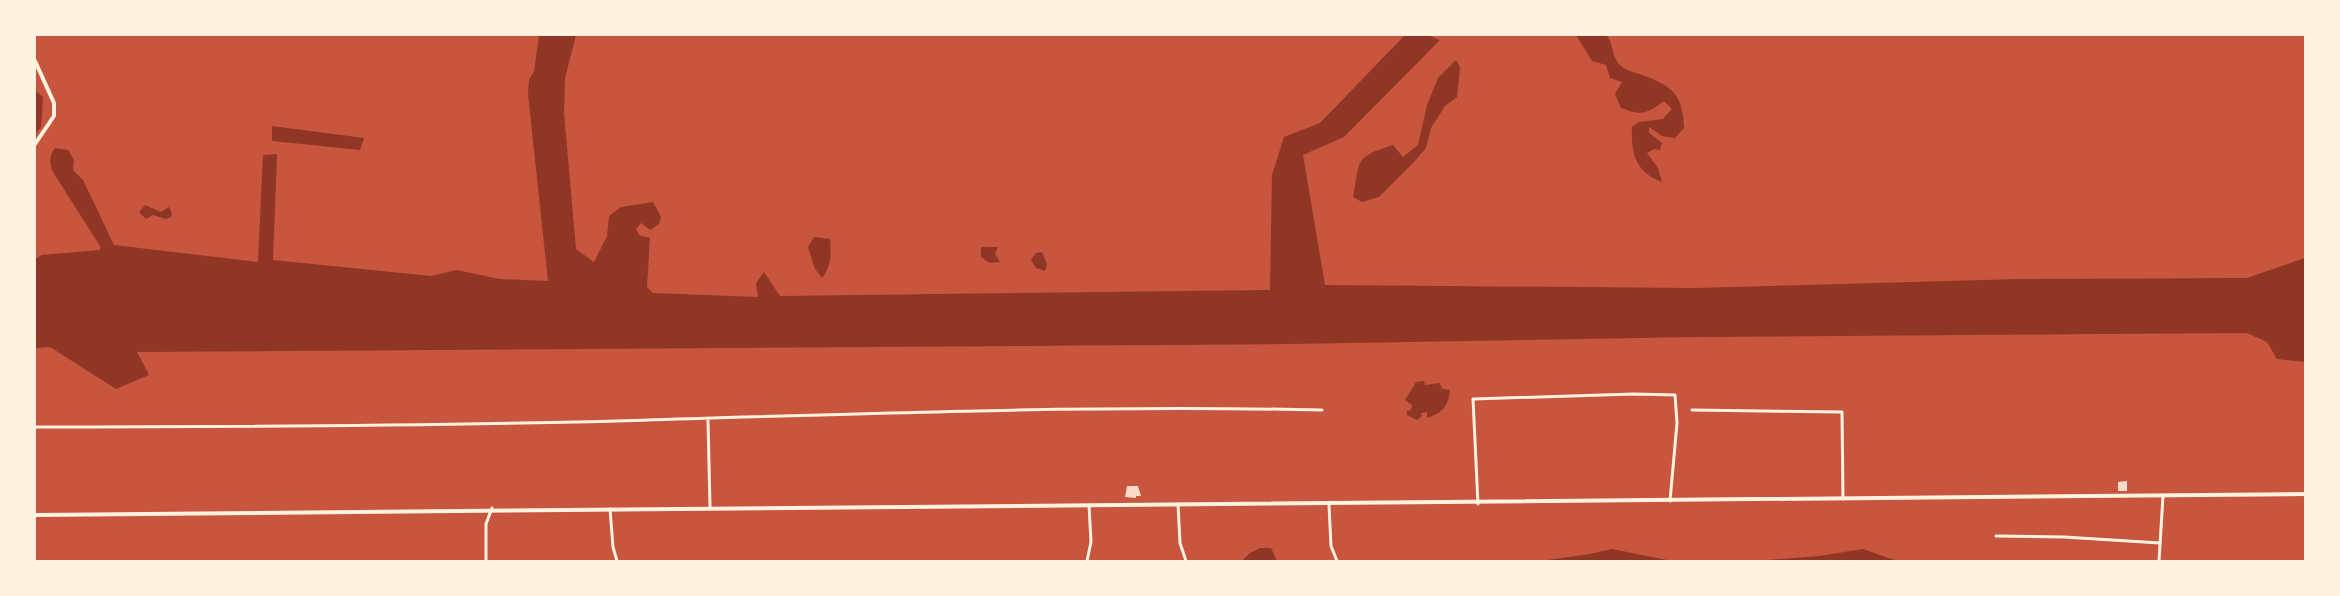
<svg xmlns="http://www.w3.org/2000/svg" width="2340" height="596" font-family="Commissioner,sans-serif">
	<rect width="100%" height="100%" fill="#c8553d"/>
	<g fill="#8f3625">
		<path d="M 539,35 L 576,35 L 565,78 L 564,113 L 576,249 L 594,262 L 607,236 L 609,216 L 621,207 L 653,202 L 661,217 L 659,224 L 650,230 L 641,223 L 636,229 L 639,235 L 650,238 L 647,287 L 653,293 L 758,297 L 756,283 L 764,272 L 780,296 L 1270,290 L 1272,175 L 1284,137 L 1320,123 L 1405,35 L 1427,35 L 1440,40 L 1344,137 L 1303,155 L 1325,285 L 1694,288 L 2020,279 L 2247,278 L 2305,258 L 2305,362 L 2277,359 L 2267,342 L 2247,333 L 1694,337 L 1291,344 L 137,352 L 149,375 L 116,389 L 50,347 L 35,348 L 35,259 L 42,255 L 100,250 L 100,246 L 53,172 C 49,162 49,157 55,148 L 68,150 L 74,160 L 73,170 L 83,180 L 114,245 L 258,262 L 263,155 L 277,154 L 273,260 L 431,276 L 457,270 L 499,279 L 548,281 L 528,94 L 529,80 L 534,71 Z"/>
		<path d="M 1576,35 L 1606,35 C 1615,45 1610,59 1624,68 C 1628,71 1637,73 1642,75 C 1673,86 1683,95 1684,128 L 1675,138 L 1662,136 L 1649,127 L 1649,133 L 1662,143 L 1660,150 L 1654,149 L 1647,153 L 1658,168 L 1662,182 C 1635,172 1631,153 1632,127 L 1639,122 L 1663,119 L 1672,109 L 1664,101 C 1646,114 1643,116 1621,108 L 1615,94 L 1622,82 L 1610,78 L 1606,65 L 1592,61 Z"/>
		<path d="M 1456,60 L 1460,67 L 1457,97 L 1445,106 L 1431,128 L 1426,148 L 1412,164 L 1379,197 L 1362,202 L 1353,197 C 1361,159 1353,158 1393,145 L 1403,157 L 1418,145 L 1427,105 L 1438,78 Z"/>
		<polygon points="35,90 43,97 41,127 35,134"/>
		<polygon points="272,126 364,138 360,150 272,141"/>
		<polygon points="145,205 161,212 169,207 172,214 171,217 166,219 153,215 146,219 139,212"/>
		<path d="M 814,237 L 830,239 C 831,253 832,266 822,278 L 815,269 L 808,247 Z"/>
		<polygon points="981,247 998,247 995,254 1000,262 990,263 981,257"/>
		<polygon points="1042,252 1047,264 1045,271 1036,268 1031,260 1036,253"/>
		<path d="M 1424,381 L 1425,385 L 1439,383 L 1443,389 L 1450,390 C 1448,407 1443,412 1427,418 L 1427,412 L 1421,413 L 1422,416 L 1417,420 L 1407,415 L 1407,411 L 1411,410 L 1412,405 L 1405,400 L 1416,382 Z"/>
		<polygon points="1260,548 1271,548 1277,561 1242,561 1250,553"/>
		<polygon points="1612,549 1672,561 1540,561 1590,554"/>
		<polygon points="1863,549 1897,561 1754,561 1819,556"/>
	</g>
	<g fill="#f7dbc8">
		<polygon points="2127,481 2127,491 2118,491 2118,482"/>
		<polygon points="1127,486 1138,486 1141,496 1136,496 1136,498 1125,497"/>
	</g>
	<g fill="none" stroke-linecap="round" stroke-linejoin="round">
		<g stroke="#fff3e0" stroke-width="3">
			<polyline points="1692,410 1842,412 1843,499"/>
			<polyline points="708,421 710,507"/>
			<path d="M 35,427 C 229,427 423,426 617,421 C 852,414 1087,405 1322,410"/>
			<polyline points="1178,504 1180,543 1186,561"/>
			<polyline points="1478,504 1473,399 1634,394 1675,395 1677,423 1670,501"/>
			<polyline points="1329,505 1331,546 1337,561"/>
			<polyline points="610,509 613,547 617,561"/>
			<polyline points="1996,536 2064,537 2160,543"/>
			<polyline points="486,561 486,524 492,508"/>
			<polyline points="1087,561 1091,542 1089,505"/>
			<polyline points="2159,561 2163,496"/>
		</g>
		<g stroke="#fff3e0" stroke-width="4">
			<polyline points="35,61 54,103 54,116 35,144"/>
			<path d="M 35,515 C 792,503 1548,506 2305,494"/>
		</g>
	</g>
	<rect width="2340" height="596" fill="none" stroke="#fff3e0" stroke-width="72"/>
</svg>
